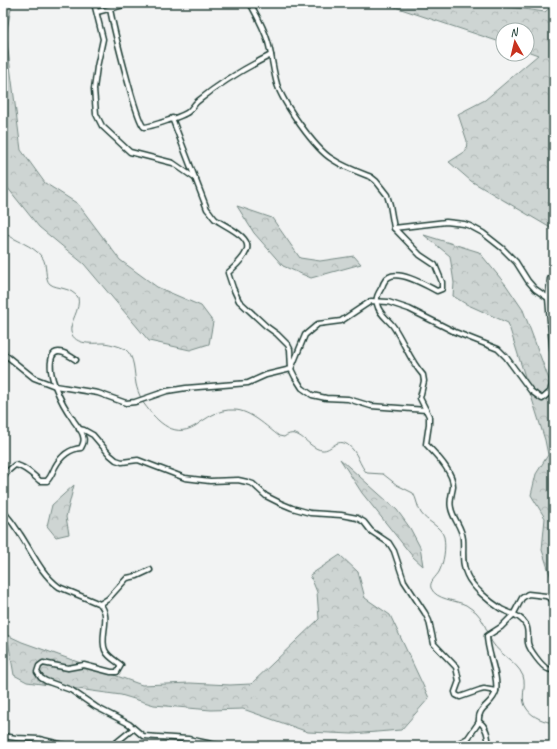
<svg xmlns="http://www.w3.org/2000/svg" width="557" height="749" font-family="Caveat,sans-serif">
	<defs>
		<pattern id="forest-crowns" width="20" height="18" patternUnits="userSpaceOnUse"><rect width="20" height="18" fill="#ced5d3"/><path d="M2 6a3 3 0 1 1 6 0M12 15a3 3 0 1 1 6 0" fill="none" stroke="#b0b8b6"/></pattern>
	</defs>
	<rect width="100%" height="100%" fill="#f2f3f3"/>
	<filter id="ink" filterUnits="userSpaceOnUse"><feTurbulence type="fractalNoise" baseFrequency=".025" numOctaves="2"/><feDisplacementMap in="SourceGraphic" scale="8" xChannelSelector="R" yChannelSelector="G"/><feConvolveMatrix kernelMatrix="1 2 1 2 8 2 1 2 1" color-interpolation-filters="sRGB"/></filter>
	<g filter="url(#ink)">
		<g fill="url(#forest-crowns)" stroke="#768984">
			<polygon points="3,3 12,3 6,35 21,150 45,183 78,204 120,260 157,287 201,306 213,322 209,344 190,350 149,341 84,264 39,227 3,182"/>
			<polygon points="383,3 481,3 545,12 554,4 554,230 471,181 449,162 466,151 467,141 458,114 485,100 538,55 527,51 527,30 503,30 503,43"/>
			<polygon points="237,206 272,218 300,258 320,261 354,256 361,264 311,278 283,266 254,233"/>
			<polygon points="424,235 479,252 506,285 523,310 554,393 554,581 552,581 542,550 545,518 531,495 536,474 548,455 545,440 508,323 466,304 453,296 454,283 450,256"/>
			<polygon points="340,459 397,510 410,528 420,547 423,566 413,557 362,493"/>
			<polygon points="74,485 66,517 69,534 56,537 47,526 52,505"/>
			<polygon points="340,555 358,572 365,598 390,615 429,698 401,730 352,734 308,732 243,709 211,710 154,705 121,695 27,682 14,675 7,635 22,642 142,685 190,683 230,685 251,684 319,619 317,592 310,575"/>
		</g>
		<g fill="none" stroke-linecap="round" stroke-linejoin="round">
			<g stroke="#6d807b" stroke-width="1">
				<path d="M 3,232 C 15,241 33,245 42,257 C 48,265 44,279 50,284 C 54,287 59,287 65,289 C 70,290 74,293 78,297 C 81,310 69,322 71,332 C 75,346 94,343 104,343 C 111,344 119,346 125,349 C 135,356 134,373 136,384 C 137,389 139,394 141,398"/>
				<path d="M 142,401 C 154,418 172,440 195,426 C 207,418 218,409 234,410 C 250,410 267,427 279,436 L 284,437 C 299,425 308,449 322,450 C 332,451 336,437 348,445 C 358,452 359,465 367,473 L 383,474 L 397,485 L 413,493 C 417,499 417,507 421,513 C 427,522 441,526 444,537 C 446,548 444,562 439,572 C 436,577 429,582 431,588 C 436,600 456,600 466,605 C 469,607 473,610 476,612 C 482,618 485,626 488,633"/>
				<path d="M 489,636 C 495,654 516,659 523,676 C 527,687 519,699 527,709 C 532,717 545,722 554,723"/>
			</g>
			<g stroke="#1f3d34" stroke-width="7">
				<g id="minor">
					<polyline points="94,3 103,39 97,67 94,89 96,114 102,126 130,152 173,163 196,179"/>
					<path d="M 250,3 C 257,16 264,28 268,42 C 272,56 273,70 277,84 C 283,103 315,149 332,159 C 344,167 358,172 371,177 L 376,181 L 387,195 L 390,205 L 394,228 L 420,255 L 435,265 L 442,282 L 442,289 L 437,291 C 427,286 400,270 389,277 C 385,279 383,284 382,287 C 379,292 375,298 377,304 C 379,314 387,318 393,326 C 404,342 410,361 423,375 L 424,381 L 420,398 L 429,416 L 429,424 L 426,444 C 435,454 454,472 453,487 C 452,494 449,501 451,508 C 453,519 462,527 463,539 C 464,551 461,563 467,575 C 472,587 490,602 501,609 C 510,614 521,615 526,625 C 529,631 527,637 528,643 C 529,649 542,667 548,669 C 550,670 552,670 554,670"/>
					<path d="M 110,9 C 113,25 136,121 144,127 C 150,127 183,116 188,112 C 192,109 194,104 198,101 C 220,83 245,68 271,55"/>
					<polyline points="97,12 131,3"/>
					<path d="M 172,118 L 207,209 C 210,212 212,216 215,219 C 224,226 254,237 246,252 C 243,260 234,267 228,273 L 233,288 L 239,301 L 266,326 L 277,334 L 288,345 L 290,349 L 291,369 L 295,377 L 302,388 L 312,395 L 326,398 L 348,399 L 371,406 L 426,410"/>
					<polyline points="394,228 446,222 464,224 470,226 483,233 502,248 516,262 528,281 535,289 548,298"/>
					<polyline points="3,353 34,378 55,386 98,393 126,403 135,402 167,391 186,388 248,383 266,375 291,369 305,335 318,324 341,321 371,301 388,302 409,309 455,332 498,349 506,357 531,391 542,399 550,392 552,384 553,357 548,298 550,279 554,271"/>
					<polyline points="79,429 84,430 93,435 110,455 116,460 122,462 138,460 185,478 210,481 238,480 247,482 253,484 266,496 280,503 292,508 310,513 341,515 357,518 364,522 371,531 389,543 394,551 404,581 425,613 429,621 434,644 456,667 459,681 455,692 456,695 460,697 480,690 484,689 496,691"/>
					<path d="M 3,478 L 8,471 L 15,465 C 24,466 33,475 40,481 L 47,481 C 51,477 52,473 55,467 C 61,456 70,449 81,448 C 83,444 85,441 83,436 C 82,430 75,424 72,418 C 62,404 46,374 52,357 C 56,346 70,356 76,360"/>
					<path d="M 3,511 C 9,518 15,526 20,534 C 32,552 41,574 59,587 L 100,604 C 112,617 99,636 105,650 C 108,657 115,660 121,665 L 117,672 L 111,672 L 84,665 L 68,668 L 43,663 L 39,666 L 37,672 L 41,678 L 46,681 L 71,690 L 96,707 L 129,724 L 143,736 L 188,739 L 221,746"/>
					<polyline points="100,604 108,599 127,578 137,576 150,570"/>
					<polyline points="3,736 16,738 39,739 68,746"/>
					<polyline points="112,746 133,729"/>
					<polyline points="453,746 468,738 479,722"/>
					<path d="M 489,746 C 488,738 487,726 479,722 C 477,706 493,705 496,691 C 499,676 487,652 487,636 L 501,627 L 513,615 L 522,598 L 528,594 L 546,596 L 554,600"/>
				</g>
			</g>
			<use href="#minor" stroke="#fff" stroke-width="4"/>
		</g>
	</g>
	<rect width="557" height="749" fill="none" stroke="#fff" stroke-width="16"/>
	<rect x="8" y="8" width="541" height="733" fill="none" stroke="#1f3d34" stroke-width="1.5" filter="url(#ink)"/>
	<g transform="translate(515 42) rotate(352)"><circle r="19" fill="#ffffff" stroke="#a5b1ae"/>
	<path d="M0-3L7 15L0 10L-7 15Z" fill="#c8321e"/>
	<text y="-6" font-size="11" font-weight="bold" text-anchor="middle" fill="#1f3d34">N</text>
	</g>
</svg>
